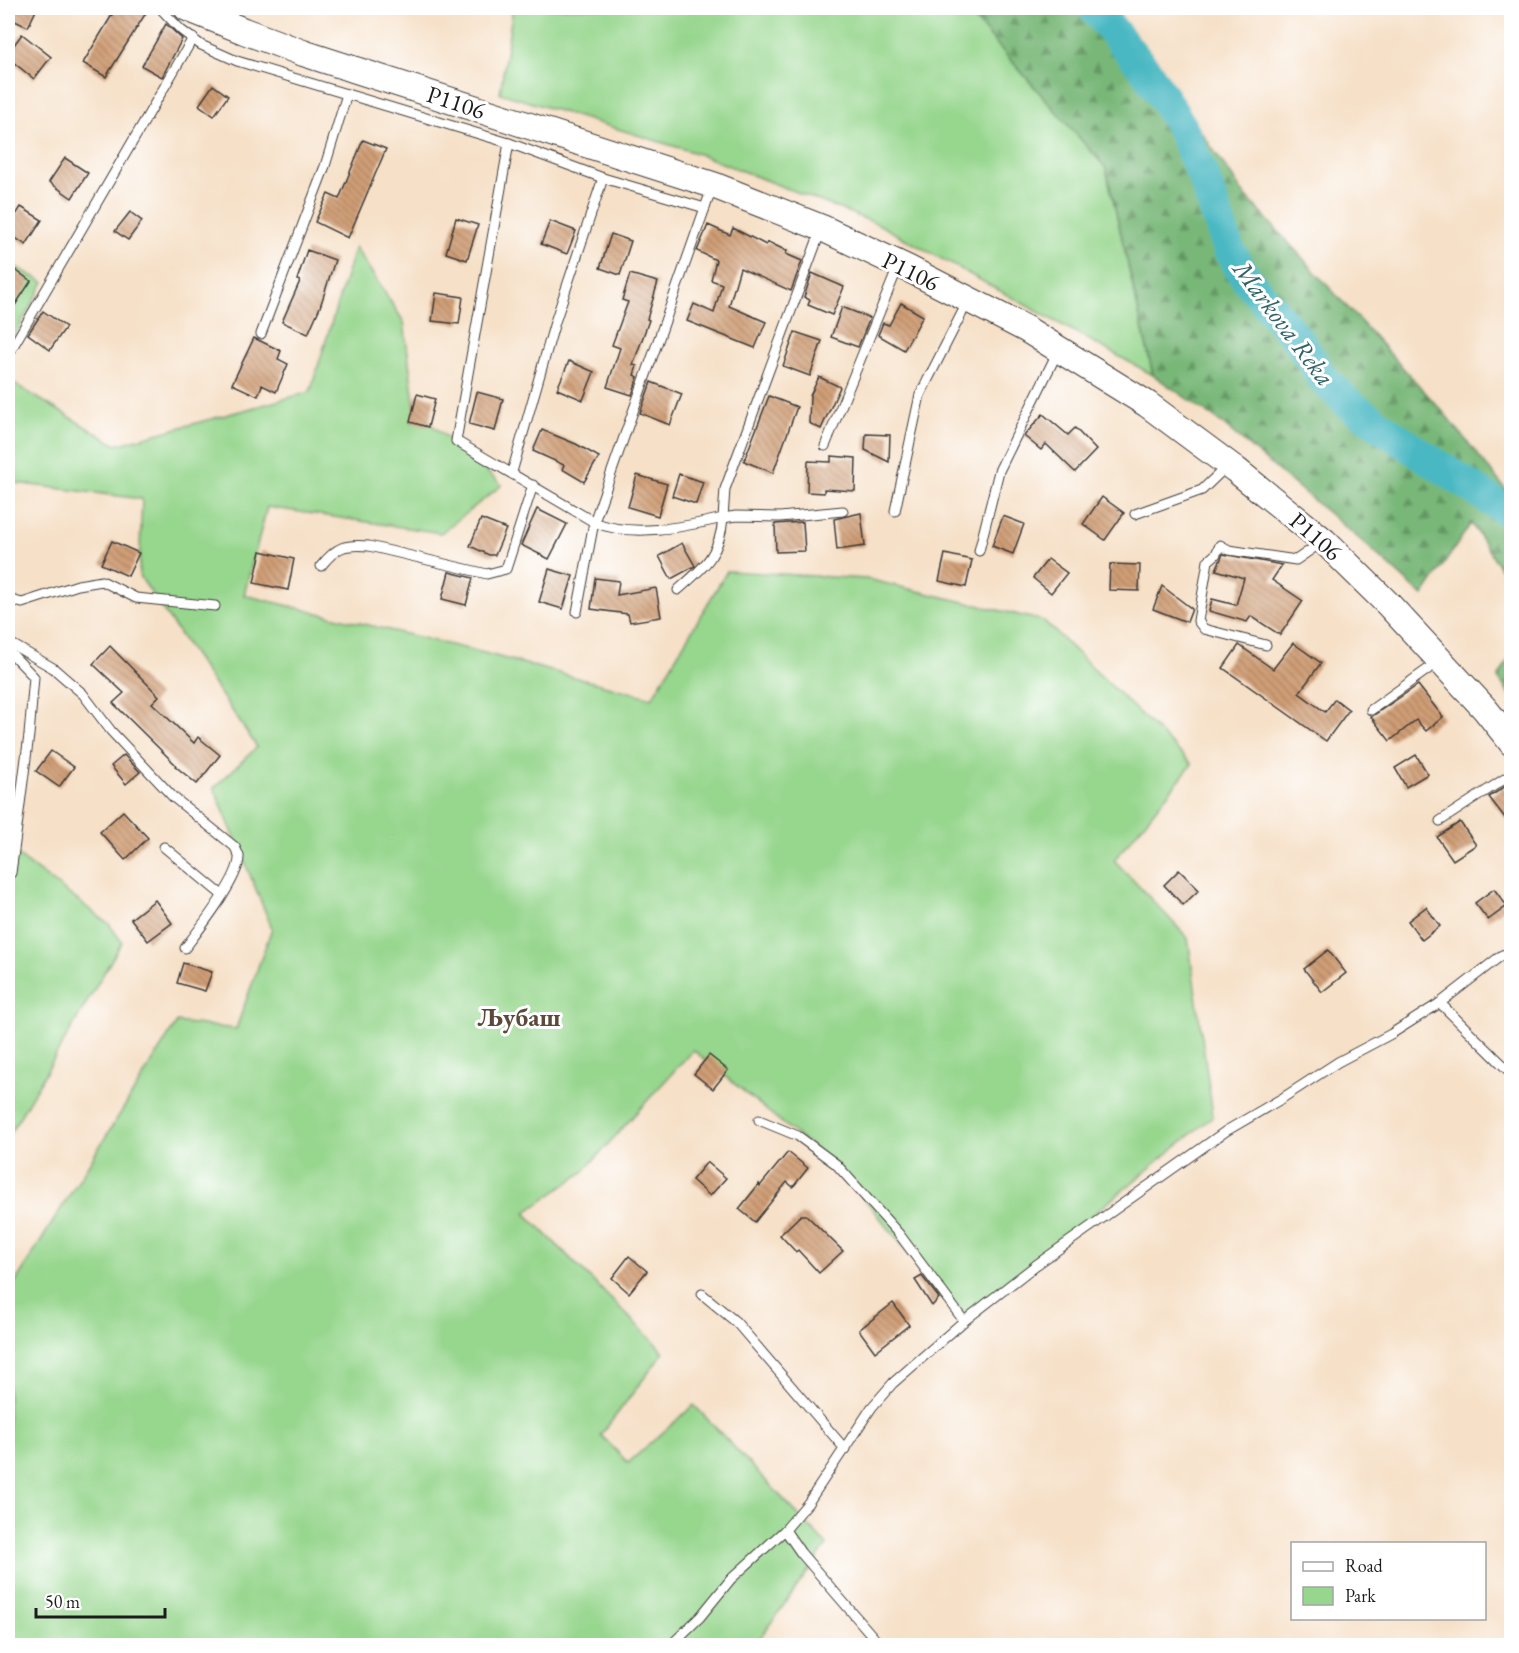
<svg xmlns="http://www.w3.org/2000/svg" width="1519" height="1653" font-family="'EB Garamond',serif">
	<defs>
		<pattern id="forest-firs" width="22" height="20" patternUnits="userSpaceOnUse" patternTransform="scale(1.5)"><rect width="22" height="20" fill="#78b778"/><path d="M5 1l3.5 6h-7zM16 11l3.5 6h-7z" fill="#629462"/></pattern>
		<pattern id="building-back-hatch" width="6" height="6" patternUnits="userSpaceOnUse" patternTransform="scale(1.5)"><rect width="6" height="6" fill="#d09e76"/><path d="M-1 5l2 2M0 0l6 6M5-1l2 2" fill="none" stroke="#a88060"/></pattern>
	</defs>
	<rect width="100%" height="100%" fill="#fff"/>
	<filter id="ink" filterUnits="userSpaceOnUse"><feTurbulence type="fractalNoise" baseFrequency=".0167" numOctaves="2"/><feDisplacementMap in="SourceGraphic" scale="12" xChannelSelector="R" yChannelSelector="G"/><feConvolveMatrix kernelMatrix="1 2 1 2 8 2 1 2 1" color-interpolation-filters="sRGB"/></filter>
	<filter id="wash" filterUnits="userSpaceOnUse"><feTurbulence type="fractalNoise" baseFrequency=".008" numOctaves="4" result="noise"/><feDisplacementMap in="SourceGraphic" scale="24" xChannelSelector="R" yChannelSelector="G"/><feGaussianBlur stdDeviation="1.35" result="paint"/><feColorMatrix in="noise" values="0 0 0 0 0 0 0 0 0 0 0 0 0 0 0 0 0 1.4 0 .05"/><feComposite in="paint" operator="in"/></filter>
	<g filter="url(#wash)">
		<rect width="100%" height="100%" fill="#f6e0c7"/>
		<g fill="#96d68d" stroke="#597954" stroke-width="1.5">
			<polygon points="513,8 965,8 1106,168 1153,375 878,224 696,153 500,93"/>
			<polygon points="355,247 404,322 415,410 502,485 441,533 267,507 244,595 484,653 652,698 727,571 867,579 1044,621 1192,764 1114,860 1188,938 1213,1116 964,1321 836,1164 798,1136 693,1050 583,1172 525,1213 664,1352 601,1435 628,1463 694,1405 827,1545 755,1645 8,1645 8,1294 177,1022 236,1029 272,928 214,788 257,747 139,575 142,499 8,482 8,380 116,445 310,392"/>
			<polygon points="8,263 44,282 8,347"/>
			<polygon points="8,848 109,924 122,942 8,1137"/>
		</g>
		<g fill="url(#forest-firs)" stroke="#4a6a4a" stroke-width="1.5">
			<polygon points="965,8 1115,8 1244,194 1445,414 1511,496 1511,585 1471,523 1423,596 1364,543 1219,421 1153,375 1106,168"/>
			<polygon points="1511,655 1511,696 1498,678"/>
		</g>
		<g fill="none" stroke-linecap="round" stroke-linejoin="round">
			<polyline stroke="#4ab8c2" stroke-width="32" points="1094,8 1147,72 1180,124 1203,176 1229,250 1246,278 1303,347 1323,379 1348,403 1412,448 1512,514"/>
		</g>
		<g id="blocks">
			<g fill="url(#building-back-hatch)">
				<polygon points="8,8 37,8 28,27 8,18"/>
				<polygon points="106,8 149,8 106,77 83,63 112,15"/>
				<polygon points="166,24 182,39 162,77 142,66"/>
				<polygon points="22,34 51,57 34,79 8,58 8,53"/>
				<polygon points="213,85 228,96 214,116 199,105"/>
				<polygon points="363,140 386,149 348,238 315,222 328,194 339,199"/>
				<polygon points="65,158 88,173 72,198 49,182"/>
				<polygon points="21,207 42,220 26,245 8,233 8,227"/>
				<polygon points="130,212 142,221 128,240 115,231"/>
				<polygon points="456,218 478,225 467,260 446,253"/>
				<polygon points="550,221 576,231 567,254 541,244"/>
				<polygon points="708,225 730,235 733,228 766,245 768,242 787,251 786,254 802,261 791,291 740,268 729,306 766,322 755,348 687,321 694,304 714,313 722,284 711,280 716,260 697,251"/>
				<polygon points="611,234 631,241 620,275 600,268"/>
				<polygon points="307,250 335,260 320,307 308,334 282,322 300,281 297,280"/>
				<polygon points="8,265 31,281 8,316"/>
				<polygon points="812,273 844,287 832,315 808,305 810,300 804,297"/>
				<polygon points="630,274 658,282 647,319 649,320 633,365 637,366 634,375 638,377 632,395 607,387 620,348 612,345 628,302 622,300"/>
				<polygon points="436,293 463,297 459,324 432,321"/>
				<polygon points="901,303 923,316 904,350 878,335 883,323 889,325"/>
				<polygon points="842,307 870,318 858,347 831,337"/>
				<polygon points="43,311 66,327 50,350 28,334"/>
				<polygon points="795,332 822,341 810,376 783,366"/>
				<polygon points="254,338 281,351 278,359 288,364 276,392 262,385 258,396 232,384"/>
				<polygon points="569,361 594,372 583,400 557,389"/>
				<polygon points="819,377 840,387 821,429 809,423 810,396"/>
				<polygon points="651,382 682,394 670,425 640,413"/>
				<polygon points="477,392 503,399 495,431 469,424"/>
				<polygon points="417,394 435,399 428,427 410,422"/>
				<polygon points="769,396 797,407 773,473 744,461"/>
				<polygon points="1043,414 1068,435 1075,428 1096,450 1075,472 1046,444 1041,450 1024,436"/>
				<polygon points="542,430 576,444 599,457 584,482 562,469 564,465 533,451"/>
				<polygon points="866,434 890,435 889,462 865,450"/>
				<polygon points="831,456 856,458 855,491 824,489 824,493 807,492 808,461 831,462"/>
				<polygon points="679,474 703,482 696,504 672,496"/>
				<polygon points="637,475 667,484 658,516 628,507"/>
				<polygon points="1102,497 1124,513 1105,540 1083,524"/>
				<polygon points="537,509 567,524 549,559 521,545"/>
				<polygon points="861,513 865,546 837,550 834,519"/>
				<polygon points="1003,516 1024,524 1013,554 992,546"/>
				<polygon points="481,519 506,529 495,555 489,555 470,546"/>
				<polygon points="803,522 805,551 776,552 775,524"/>
				<polygon points="112,541 139,553 128,576 101,564"/>
				<polygon points="682,543 695,566 671,579 659,556"/>
				<polygon points="261,551 294,559 288,590 254,583"/>
				<polygon points="945,554 972,560 966,587 939,581"/>
				<polygon points="1223,554 1282,565 1272,580 1303,601 1280,635 1251,616 1247,622 1209,611 1212,599 1236,605 1244,578 1216,570"/>
				<polygon points="1048,559 1067,573 1051,593 1033,578"/>
				<polygon points="1110,564 1140,565 1139,591 1109,590"/>
				<polygon points="549,569 573,576 563,609 539,602"/>
				<polygon points="449,572 473,578 466,605 442,599"/>
				<polygon points="595,578 619,581 617,595 656,588 661,617 630,622 628,614 591,609"/>
				<polygon points="1162,586 1192,609 1187,622 1153,609"/>
				<polygon points="1293,643 1321,663 1299,693 1325,712 1335,699 1349,710 1326,741 1223,668 1239,645 1273,669"/>
				<polygon points="110,646 159,696 152,703 194,743 198,737 220,755 197,784 175,766 176,765 113,703 124,693 93,664"/>
				<polygon points="1418,685 1443,717 1426,731 1416,720 1390,741 1371,717"/>
				<polygon points="51,751 74,767 59,787 36,771"/>
				<polygon points="124,755 140,772 126,784 111,766"/>
				<polygon points="1416,755 1428,774 1406,787 1395,768"/>
				<polygon points="1512,782 1512,827 1489,797"/>
				<polygon points="123,811 148,838 125,860 100,832"/>
				<polygon points="1460,822 1476,845 1453,860 1437,837"/>
				<polygon points="1179,870 1199,890 1183,905 1164,885"/>
				<polygon points="1494,889 1507,906 1488,920 1475,903"/>
				<polygon points="155,900 172,923 148,941 131,919"/>
				<polygon points="1426,907 1440,926 1422,940 1408,921"/>
				<polygon points="1328,950 1346,973 1322,992 1304,969"/>
				<polygon points="183,963 212,972 205,991 177,983"/>
				<polygon points="709,1055 728,1070 713,1089 694,1074"/>
				<polygon points="788,1152 808,1168 793,1187 787,1182 755,1222 739,1209 759,1184 760,1186"/>
				<polygon points="707,1162 726,1178 710,1196 692,1180"/>
				<polygon points="801,1215 806,1215 843,1251 819,1273 798,1250 796,1252 780,1235"/>
				<polygon points="629,1256 647,1271 629,1293 612,1278"/>
				<polygon points="922,1276 939,1298 932,1306 915,1280"/>
				<polygon points="893,1303 909,1325 875,1352 859,1330"/>
			</g>
		</g>
	</g>
	<g filter="url(#ink)">
		<use href="#blocks" fill-opacity="0" stroke="#3d3936" stroke-width="1.5"/>
		<g fill="none" stroke-linecap="round" stroke-linejoin="round">
			<g stroke="#3d3936" stroke-width="11">
				<g id="lane">
					<polyline points="160,8 181,30 201,45 237,61 509,143 603,178 705,208"/>
					<path d="M 509,143 L 456,441 L 594,522 C 631,538 684,527 723,518 L 725,489 L 821,230"/>
					<polyline points="261,334 325,166 347,94"/>
					<polyline points="8,355 193,38"/>
					<polyline points="825,446 898,267"/>
					<polyline points="512,472 555,322 603,178"/>
					<polyline points="895,511 920,395 968,301"/>
					<polyline points="1135,514 1202,490 1227,466"/>
					<polyline points="979,551 999,471 1058,351"/>
					<path d="M 321,566 C 337,546 345,544 369,546 L 487,574 L 506,569 L 533,485"/>
					<path d="M 678,590 C 704,567 720,555 723,518 L 736,516 L 780,517 L 843,511"/>
					<polyline points="8,599 22,603 78,585 102,581 136,598 215,606"/>
					<polyline points="577,612 594,522 712,188"/>
					<path d="M 8,642 L 53,668 L 83,694 L 111,731 L 173,797 L 235,847 C 236,850 238,853 239,856 C 241,877 198,931 185,948"/>
					<polyline points="1266,645 1204,629 1198,621 1208,561 1216,554 1220,545 1229,550 1296,560 1322,542"/>
					<polyline points="8,650 34,677 29,735 11,873"/>
					<polyline points="1371,710 1438,662"/>
					<polyline points="1440,821 1512,774"/>
					<polyline points="164,847 222,895"/>
					<polyline points="1440,1003 1512,1074"/>
					<polyline points="759,1120 798,1136 836,1164 899,1234 964,1321"/>
					<polyline points="702,1294 736,1322 845,1449"/>
					<polyline points="785,1530 801,1553 881,1646"/>
					<polyline points="670,1646 700,1617 731,1579 785,1530 808,1503 872,1407 893,1383 964,1321 1036,1265 1226,1131 1281,1099 1338,1062 1391,1034 1440,1003 1502,955 1512,952"/>
				</g>
			</g>
			<g stroke="#3d3936" stroke-width="28">
				<polyline id="secondary" points="187,8 244,31 303,53 713,185 822,228 909,269 1026,329 1147,404 1236,470 1324,541 1388,604 1485,709 1512,743"/>
			</g>
			<use href="#lane" stroke="#fff" stroke-width="9"/>
			<use href="#secondary" stroke="#fff" stroke-width="26"/>
		</g>
	</g>
	<g text-anchor="middle" dominant-baseline="central" stroke-width="6" stroke-linejoin="round" paint-order="stroke">
		<g font-size="24" fill="#1c1c1c" stroke="#fff">
			<text transform="translate(456 102) rotate(18)">P1106</text>
			<text transform="translate(911 271) rotate(26)">P1106</text>
			<text transform="translate(1316 536) rotate(41)">P1106</text>
		</g>
		<g font-size="26" font-style="italic" fill="#316267" stroke="#fff">
			<text transform="translate(1284 323) rotate(53)">Markova Reka</text>
		</g>
		<g font-size="26" font-weight="bold" fill="#5b4a3c" stroke="#fff">
			<text x="519" y="1017">Љубаш</text>
		</g>
	</g>
	<rect width="1519" height="1653" fill="none" stroke="#fff" stroke-width="30"/>
	<rect x="1291" y="1542" width="195" height="78" fill="#ffffff" stroke="#a4a4a4" stroke-width="1.5"/>
	<rect x="1303" y="1562" width="30" height="9" fill="#ffffff" stroke="#a4a4a4" stroke-width="1.5"/>
	<text x="1345" y="1572" font-size="18" fill="#1c1c1c">Road</text>
	<rect x="1303" y="1587" width="30" height="18" fill="#96d68d" stroke="#a4a4a4" stroke-width="1.5"/>
	<text x="1345" y="1602" font-size="18" fill="#1c1c1c">Park</text>
	<path d="M36 1608v9h129v-9" fill="none" stroke="#1c1c1c" stroke-width="3"/>
	<text x="45" y="1608" font-size="18" fill="#1c1c1c" stroke="#ffffff" stroke-width="4.5" paint-order="stroke">50 m</text>
</svg>
